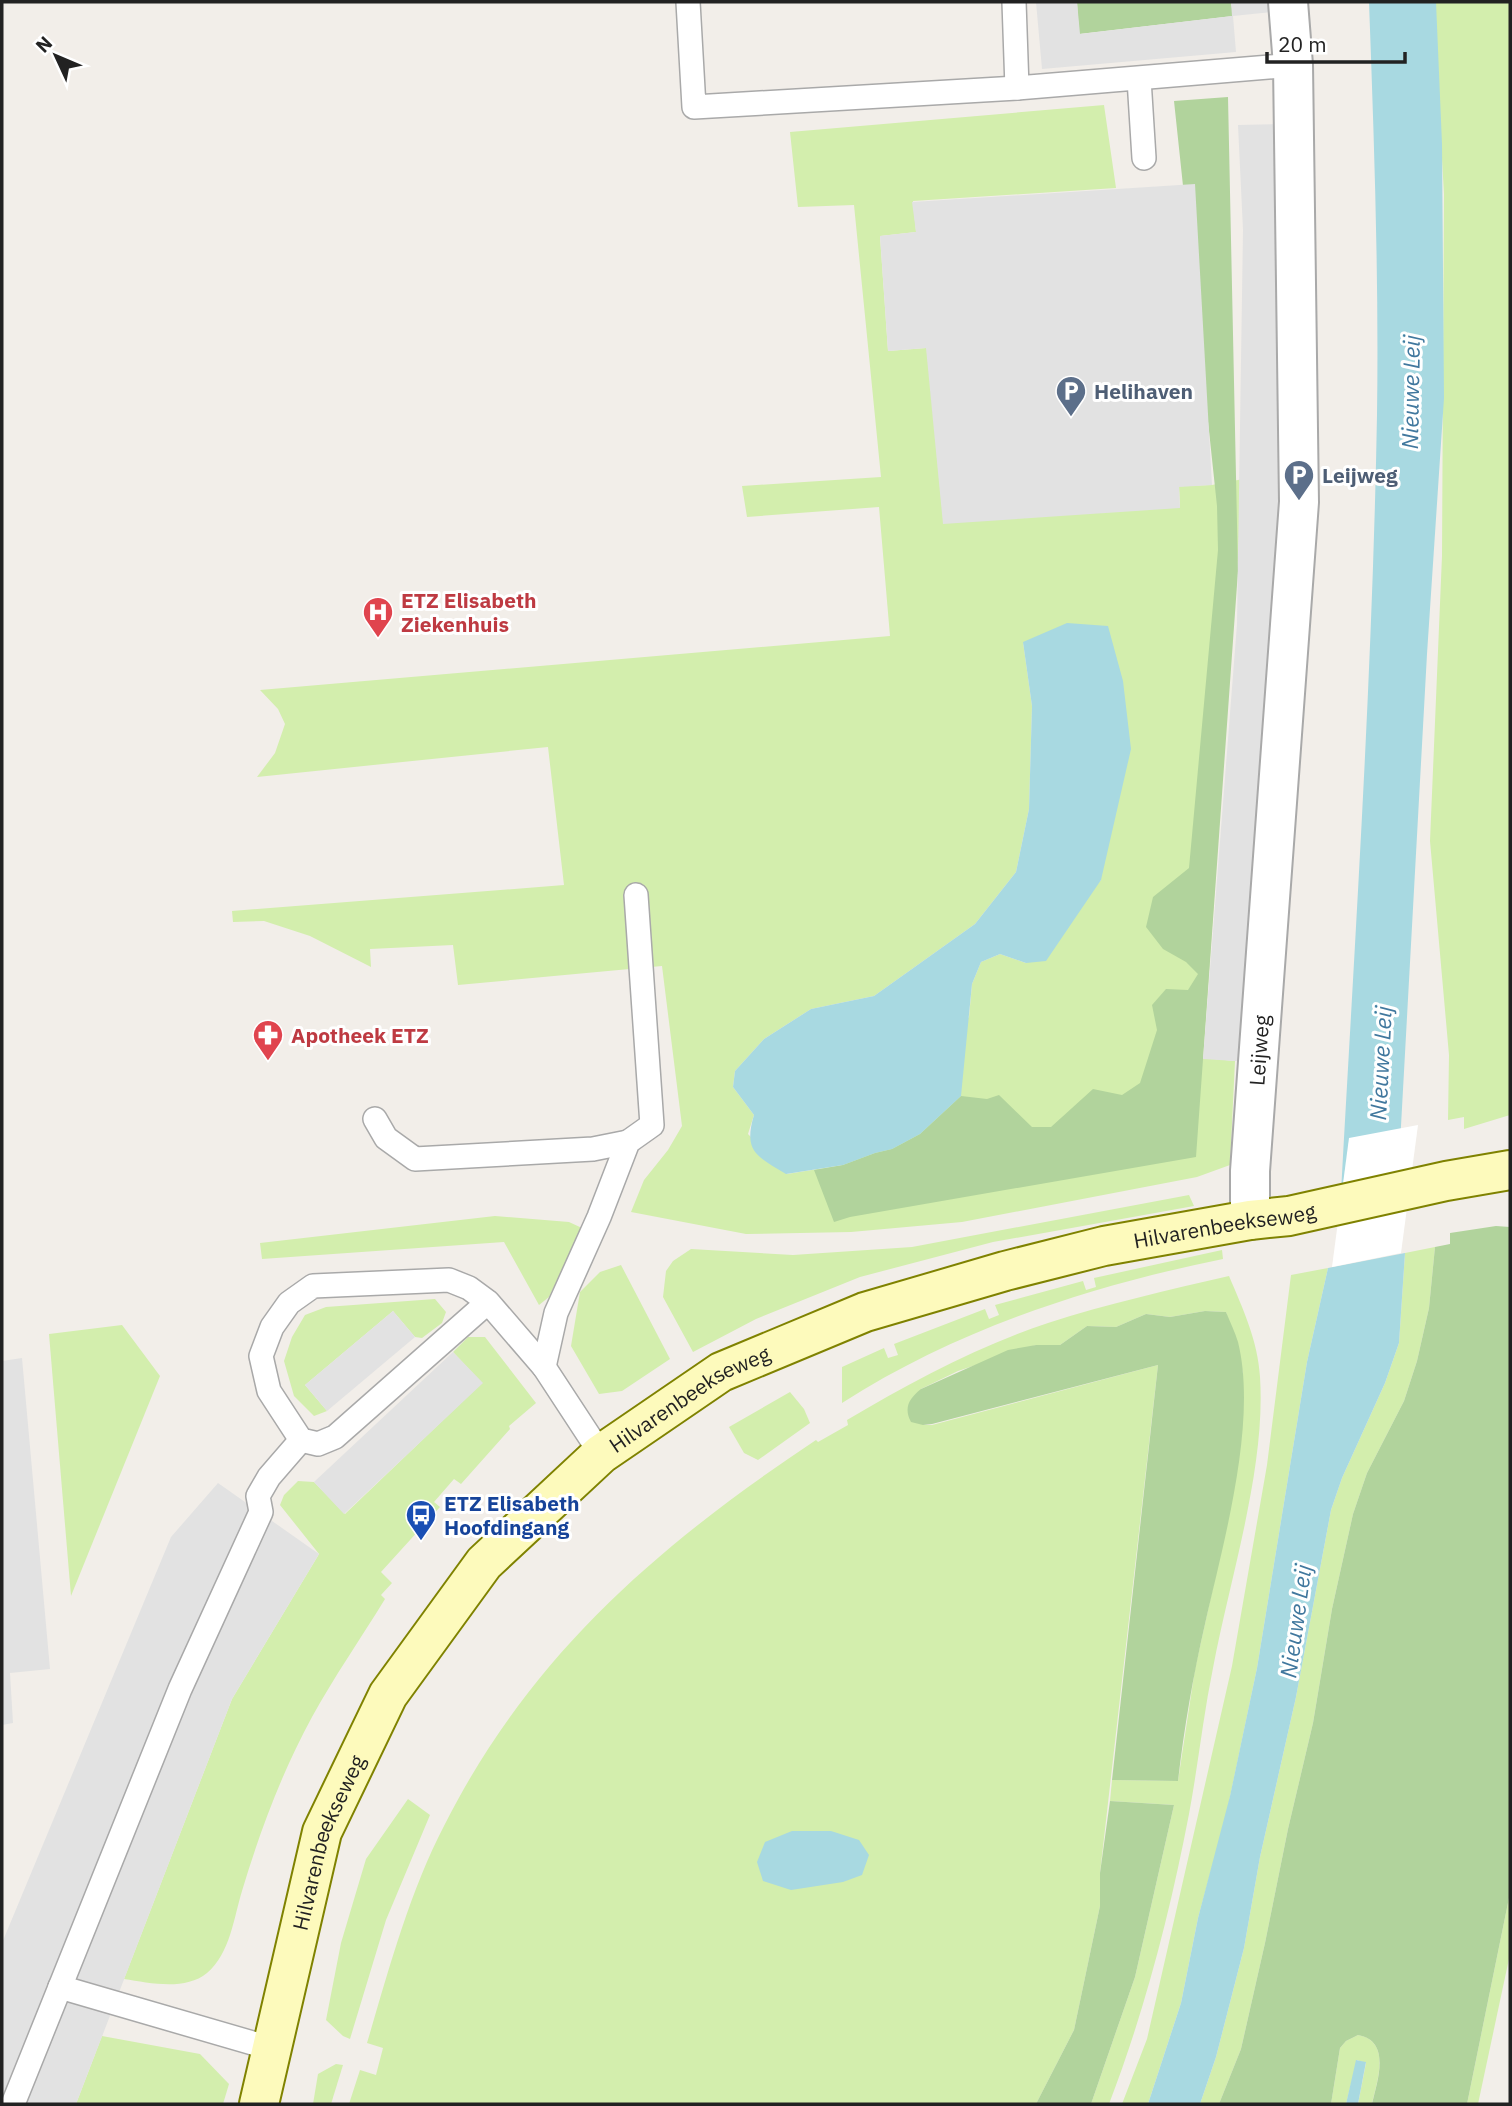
<svg xmlns="http://www.w3.org/2000/svg" width="1512" height="2106" font-family="'IBM Plex Sans',sans-serif">
	<rect width="100%" height="100%" fill="#f2eee9"/>
	<g fill="#d3eead" fill-rule="evenodd">
		<polygon points="1433,2 1510,2 1510,1115 1464,1129 1464,1117 1448,1120 1449,1055 1430,841 1442,556 1444,194"/>
		<path d="M 1104,105 L 1116,188 L 913,201 L 916,232 L 880,236 L 888,351 L 926,348 L 1180,508 L 1179,486 L 1212,485 L 1243,479 L 1203,1058 L 1235,1061 L 1230,1165 L 1197,1177 L 962,1222 L 851,1232 L 746,1234 L 631,1212 L 644,1180 L 668,1150 L 682,1126 L 662,966 L 458,985 L 453,945 L 370,949 L 371,967 L 310,936 L 264,921 L 233,922 L 232,911 L 564,885 L 548,747 L 257,777 L 275,753 L 285,724 L 278,709 L 260,690 L 890,636 L 879,507 L 747,517 L 742,486 L 881,477 L 854,205 L 798,207 L 790,132 ZM 1023,642 L 1101,880 L 1026,963 L 1000,954 L 981,962 L 972,984 L 969,1017 L 843,1165 L 787,1174 L 748,1134 L 754,1115 L 733,1087 L 735,1071 L 764,1039 L 811,1009 L 874,996 L 975,924 L 1016,872 L 1029,809 L 1032,706 Z"/>
		<polygon points="1189,1195 1194,1206 993,1242 860,1277 756,1319 693,1352 663,1297 666,1271 673,1261 691,1249 793,1255 912,1247"/>
		<polygon points="495,1216 569,1222 582,1228 549,1297 539,1305 504,1242 262,1259 260,1243"/>
		<polygon points="1435,1247 1429,1308 1417,1361 1404,1401 1367,1473 1353,1514 1332,1609 1313,1723 1288,1829 1265,1943 1241,2049 1219,2104 1200,2104 1216,2057 1244,1948 1260,1857 1296,1697 1331,1510 1342,1478 1385,1383 1399,1343 1405,1253"/>
		<path d="M 1222,1250 L 1223,1259 C 1090,1286 958,1329 842,1403 L 842,1367 L 884,1348 L 888,1358 L 898,1355 L 894,1344 L 985,1309 L 989,1319 L 999,1315 L 995,1305 L 1083,1281 L 1086,1290 L 1096,1287 L 1094,1278 Z"/>
		<polygon points="621,1265 670,1359 622,1391 599,1394 571,1346 580,1292 600,1272"/>
		<polygon points="1328,1268 1307,1362 1257,1668 1226,1816 1198,1918 1181,2003 1148,2104 1122,2104 1147,2039 1232,1666 1267,1465 1291,1275"/>
		<path d="M 1229,1276 C 1243,1309 1258,1341 1260,1377 C 1266,1469 1230,1577 1213,1668 C 1203,1717 1198,1766 1189,1814 C 1170,1913 1145,2010 1109,2104 L 1091,2104 L 1135,1977 L 1174,1805 L 1110,1801 L 1112,1780 L 1178,1781 L 1195,1669 L 1226,1528 L 1241,1440 L 1243,1373 L 1226,1312 L 1205,1311 L 1170,1317 L 1146,1314 L 1116,1327 L 1087,1326 L 1060,1345 L 1036,1345 L 958,1371 L 921,1389 L 923,1425 L 932,1425 L 1158,1365 L 1100,1873 L 1100,1906 L 1074,2030 L 1036,2104 L 349,2104 L 360,2070 L 376,2075 L 383,2048 L 367,2043 C 389,1969 409,1893 445,1824 C 531,1654 660,1544 816,1440 L 818,1442 L 848,1425 L 847,1420 C 911,1382 978,1346 1048,1323 C 1107,1304 1168,1290 1229,1276 Z"/>
		<polygon points="435,1299 446,1312 442,1323 422,1338 415,1337 393,1311 305,1385 327,1411 314,1416 294,1396 284,1361 292,1337 305,1315 326,1307"/>
		<polygon points="122,1325 160,1376 71,1596 49,1334"/>
		<path d="M 468,1337 L 485,1337 L 536,1403 L 509,1426 L 510,1429 L 461,1484 L 454,1479 L 434,1502 L 440,1507 L 381,1572 L 392,1583 L 381,1595 L 385,1599 C 361,1638 334,1677 312,1717 C 282,1772 260,1831 242,1891 C 234,1917 230,1954 207,1973 C 185,1991 150,1983 124,1979 L 232,1699 L 319,1554 L 280,1505 L 284,1495 L 298,1481 L 314,1482 L 345,1514 L 482,1383 L 453,1352 Z"/>
		<polygon points="790,1392 804,1409 810,1423 758,1460 744,1453 729,1427"/>
		<polygon points="408,1799 430,1815 386,1920 350,2039 343,2036 326,2020 341,1943 366,1859"/>
		<polygon points="1510,1893 1510,1954 1478,2104 1467,2104"/>
		<path d="M 1358,2035 C 1392,2041 1377,2082 1372,2104 L 1358,2104 L 1366,2063 L 1357,2060 L 1346,2104 L 1331,2104 L 1340,2048 L 1346,2041 Z"/>
		<polygon points="102,2036 200,2054 229,2084 223,2104 76,2104"/>
		<polygon points="336,2064 343,2065 331,2104 313,2104 318,2074"/>
	</g>
	<g fill="#b1d39c">
		<polygon points="1077,2 1231,2 1233,16 1079,34"/>
		<polygon points="1228,97 1238,571 1196,1157 850,1217 834,1222 814,1170 843,1165 875,1153 892,1149 920,1134 961,1096 987,1099 999,1095 1032,1127 1051,1127 1093,1089 1122,1095 1140,1083 1157,1030 1152,1005 1166,989 1188,990 1198,974 1186,962 1163,949 1146,927 1153,897 1189,868 1218,550 1217,506 1174,101"/>
		<path d="M 1496,1226 L 1510,1227 L 1510,1893 L 1467,2104 L 1372,2104 C 1377,2082 1392,2041 1358,2035 L 1346,2041 L 1340,2048 L 1331,2104 L 1219,2104 L 1241,2049 L 1265,1943 L 1288,1829 L 1313,1723 L 1332,1609 L 1353,1514 L 1367,1473 L 1404,1401 L 1417,1361 L 1429,1308 L 1435,1247 L 1450,1244 L 1450,1233 Z"/>
		<path d="M 1205,1311 L 1226,1312 C 1230,1322 1235,1332 1238,1342 C 1258,1422 1223,1544 1205,1624 C 1193,1676 1184,1729 1178,1781 L 1112,1780 L 1158,1365 L 932,1424 L 923,1425 L 911,1422 C 903,1407 910,1398 921,1389 L 1008,1350 L 1036,1345 L 1060,1345 L 1087,1326 L 1116,1327 L 1146,1314 L 1170,1317 Z"/>
		<polygon points="1110,1801 1174,1805 1135,1977 1091,2104 1036,2104 1074,2030 1100,1906 1100,1873"/>
	</g>
	<g fill="#e2e2e2">
		<polygon points="1036,2 1077,2 1080,34 1232,16 1231,2 1272,2 1273,12 1233,16 1236,52 1042,69"/>
		<polygon points="1279,124 1282,218 1278,628 1242,1061 1235,1061 1203,1059 1237,624 1243,230 1238,125"/>
		<polygon points="1195,184 1212,485 1179,487 1180,508 943,524 926,348 888,351 880,236 916,232 912,202"/>
		<polygon points="393,1311 415,1337 327,1411 305,1385"/>
		<polygon points="453,1352 483,1383 344,1514 314,1482"/>
		<polygon points="22,1358 50,1669 10,1673 13,1723 2,1725 2,1361"/>
		<polygon points="218,1483 319,1554 232,1699 76,2104 2,2104 2,1943 171,1537"/>
	</g>
	<g fill="#a8d9e1">
		<path d="M 1369,2 L 1436,2 L 1442,144 L 1444,398 L 1427,654 L 1394,1253 L 1337,1265 C 1352,982 1372,698 1377,415 C 1379,277 1374,139 1369,2 Z"/>
		<path d="M 1067,623 L 1108,626 L 1123,681 L 1131,749 L 1101,880 L 1046,961 L 1026,963 L 1000,954 L 981,962 L 972,984 L 961,1096 L 920,1134 L 892,1149 L 875,1153 L 843,1165 L 786,1174 C 757,1156 743,1152 754,1115 L 733,1087 L 735,1071 L 764,1039 L 811,1009 L 874,996 L 975,924 L 1016,872 L 1029,809 L 1032,706 L 1023,642 Z"/>
		<polygon points="1405,1253 1399,1343 1385,1383 1342,1478 1331,1510 1296,1697 1260,1857 1244,1948 1216,2057 1200,2104 1148,2104 1181,2003 1198,1918 1230,1796 1257,1668 1307,1362 1328,1268"/>
		<polygon points="792,1831 831,1831 859,1840 869,1855 862,1875 843,1882 791,1890 763,1881 757,1862 765,1842"/>
		<polygon points="1356,2060 1366,2062 1358,2104 1346,2104"/>
	</g>
	<polygon fill="#fff" points="1418,1125 1401,1253 1332,1267 1349,1138"/>
	<g fill="none" stroke-linecap="round" stroke-linejoin="round">
		<g stroke="#a9a9a9" stroke-width="26">
			<g id="lane">
				<polyline points="688,2 694,107 1017,88"/>
				<polyline points="1014,2 1017,88 1293,65"/>
				<polyline points="1139,79 1144,158"/>
				<polyline points="375,1119 386,1138 415,1159 593,1149 628,1142"/>
				<polyline points="488,1302 335,1437 318,1444 301,1440 269,1391 261,1356 272,1327 289,1303 313,1286 449,1280 469,1288 488,1302 544,1367 601,1454"/>
				<polyline points="544,1367 556,1313 599,1217 628,1142 652,1125 636,895"/>
				<polyline points="60,1987 273,2049"/>
				<polyline points="13,2104 180,1689 261,1512 258,1496 269,1477 301,1440"/>
			</g>
		</g>
		<g stroke="#a9a9a9" stroke-width="42">
			<g id="street">
				<path id="s1" d="M 1250,1220 L 1250,1171 L 1299,502 L 1293,65 L 1288,2"/>
			</g>
		</g>
		<g stroke="#7f8200" stroke-width="42">
			<g id="secondary">
				<path id="s2" d="M 259,2104 L 322,1832 L 388,1695 L 484,1563 L 601,1454 L 721,1372 L 865,1312 L 1005,1271 L 1104,1246 L 1250,1220 L 1289,1216 L 1446,1181 L 1510,1170"/>
			</g>
		</g>
		<use href="#lane" stroke="#fff" stroke-width="23"/>
		<use href="#street" stroke="#fff" stroke-width="38"/>
		<use href="#secondary" stroke="#fdfabc" stroke-width="38"/>
	</g>
	<defs>
		<g id="parking-pin" transform="scale(1.575)"><path d="M0 17L-7.5 6A9.5 9.5 0 1 1 7.5 6Z" fill="#5c6f8a" stroke="#fff"/><path d="M-3.5-5.5H1a3.5 3.5 0 0 1 0 7H-1V5.5H-3.5ZM-1-3.4V-.6H.8a1.4 1.4 0 0 0 0-2.8Z" fill="#fff"/></g>
		<g id="hospital-pin" transform="scale(1.575)"><path d="M0 17L-7.5 6A9.5 9.5 0 1 1 7.5 6Z" fill="#e0444e" stroke="#fff"/><path d="M-5-5h3v3.5h4V-5h3V5h-3V1.5h-4V5h-3Z" fill="#fff"/></g>
		<g id="pharmacy-pin" transform="scale(1.575)"><path d="M0 17L-7.5 6A9.5 9.5 0 1 1 7.5 6Z" fill="#e0444e" stroke="#fff"/><path d="M-2-6h4v4h4v4h-4v4h-4v-4h-4v-4h4Z" fill="#fff"/></g>
		<g id="bus-pin" transform="scale(1.575)"><path d="M0 17L-7.5 6A9.5 9.5 0 1 1 7.5 6Z" fill="#1a4fb4" stroke="#fff"/><path d="M-5-6H5V4H4V6H2V4H-2V6H-4V4H-5ZM-3.5-4V0h7V-4ZM-3.5 1.2v1.5H-2V1.2ZM2 1.2v1.5H3.5V1.2Z" fill="#fff"/></g>
	</defs>
	<g fill-rule="evenodd">
		<use href="#parking-pin" x="1071" y="391"/>
		<use href="#parking-pin" x="1299" y="475"/>
		<use href="#hospital-pin" x="378" y="612"/>
		<use href="#pharmacy-pin" x="268" y="1035"/>
		<use href="#bus-pin" x="421" y="1515"/>
	</g>
	<g text-anchor="middle" dominant-baseline="central" stroke-width="6" stroke-linejoin="round" paint-order="stroke">
		<g font-size="21" font-weight="bold" fill="#4e5e75" stroke="#fff" text-anchor="start">
			<text x="1094" y="391">Helihaven</text>
			<text x="1322" y="475">Leijweg</text>
		</g>
		<g font-size="21" font-weight="bold" fill="#be3a42" stroke="#fff" text-anchor="start">
			<text x="401" y="600">ETZ Elisabeth<tspan x="401" dy="24">Ziekenhuis</tspan></text>
			<text x="291" y="1035">Apotheek ETZ</text>
		</g>
		<g font-size="21" fill="#222" stroke="#fff">
			<text stroke="none"><textPath href="#s1" startOffset="170">Leijweg</textPath></text>
			<text stroke="none"><textPath href="#s2" startOffset="1426">Hilvarenbeekseweg</textPath></text>
			<text stroke="none"><textPath href="#s2" startOffset="859">Hilvarenbeekseweg</textPath></text>
			<text stroke="none"><textPath href="#s2" startOffset="271">Hilvarenbeekseweg</textPath></text>
		</g>
		<g font-size="21" font-weight="bold" fill="#164399" stroke="#fff" text-anchor="start">
			<text x="444" y="1503">ETZ Elisabeth<tspan x="444" dy="24">Hoofdingang</tspan></text>
		</g>
		<g font-size="23" font-style="italic" fill="#41789e" stroke="#fff">
			<text transform="translate(1410 392) rotate(-89)">Nieuwe Leij</text>
			<text transform="translate(1380 1063) rotate(-87)">Nieuwe Leij</text>
			<text transform="translate(1295 1621) rotate(-82)">Nieuwe Leij</text>
		</g>
	</g>
	<rect width="1512" height="2106" fill="none" stroke="#222222" stroke-width="7"/>
	<g transform="translate(56 56) rotate(314)" stroke="#ffffff" stroke-width="5" paint-order="stroke">
	<path d="M0-5L12 26L0 18L-12 26Z" fill="#222222"/>
	<text y="-10" font-size="19" font-weight="bold" text-anchor="middle" fill="#222222">N</text>
	</g>
	<path d="M1267 52v10h138v-10" fill="none" stroke="#222222" stroke-width="3.5"/>
	<text x="1278" y="52" font-size="21" fill="#222222" stroke="#ffffff" stroke-width="5" paint-order="stroke">20 m</text>
</svg>
